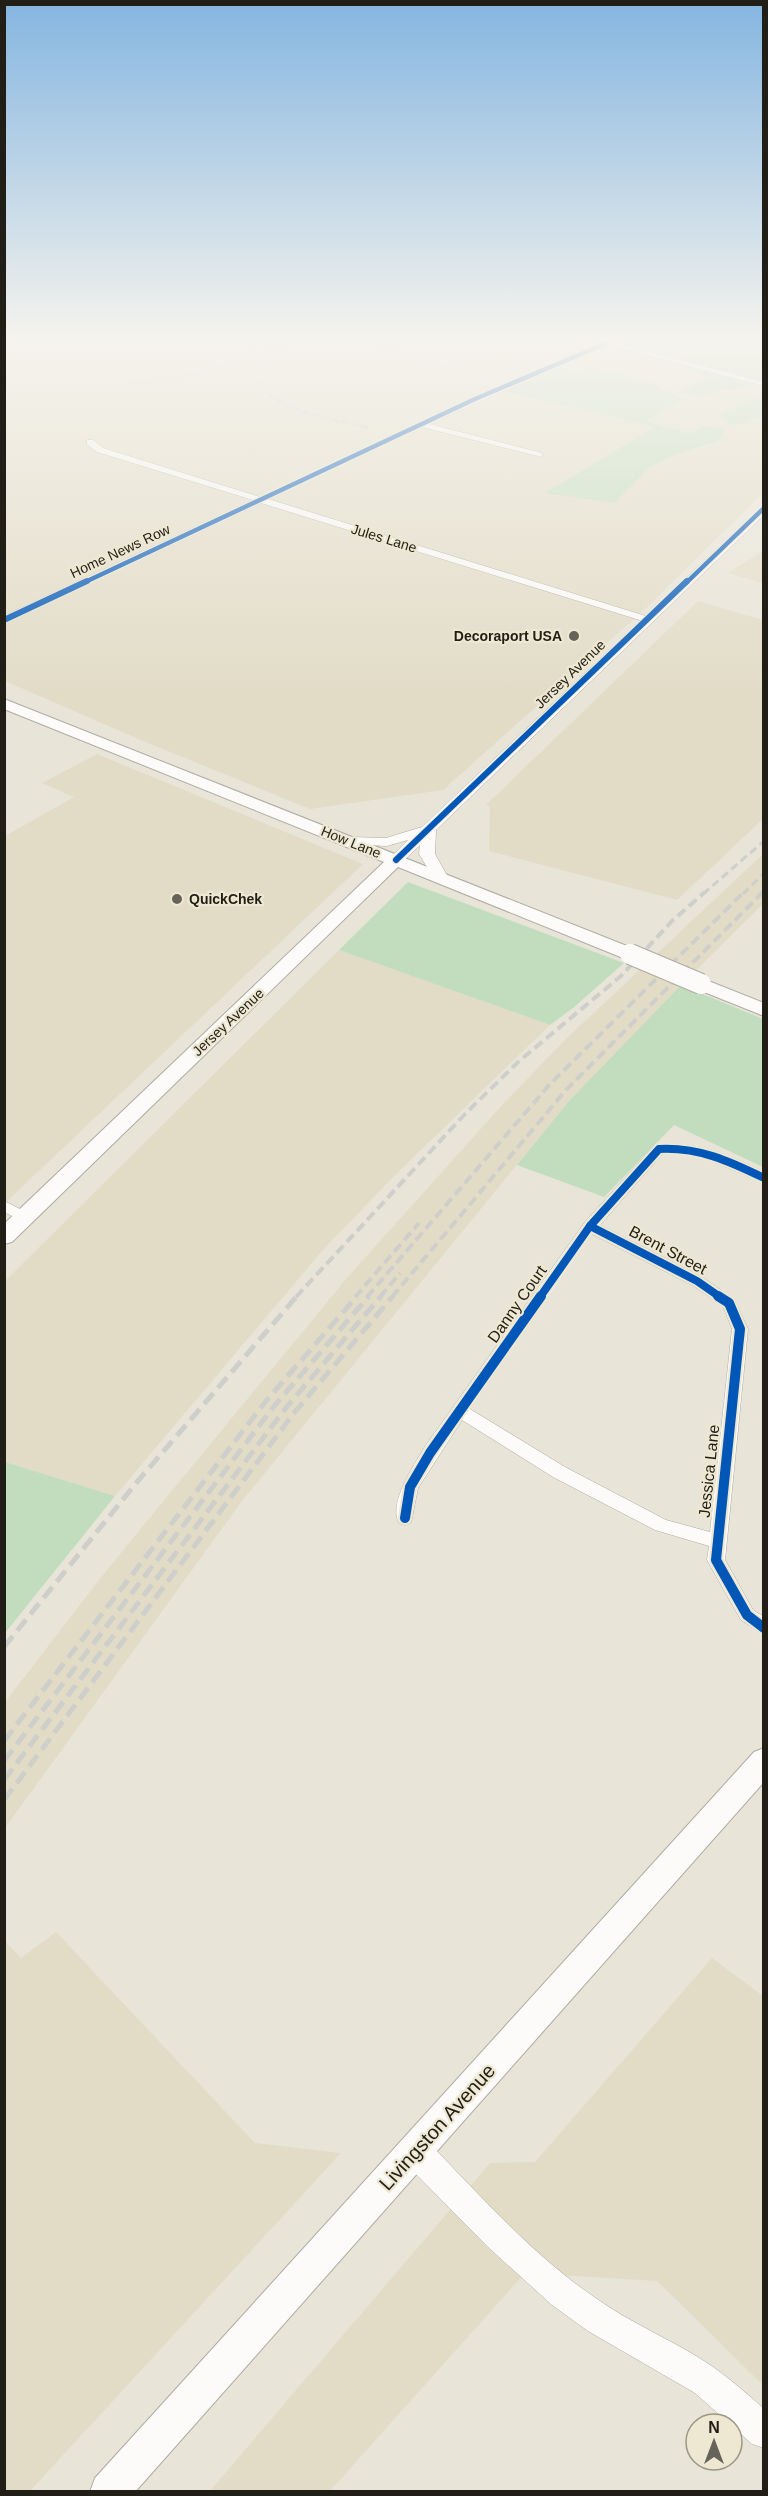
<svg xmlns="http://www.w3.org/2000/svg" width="768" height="2496" font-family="Arial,sans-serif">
	<rect width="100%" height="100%" fill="#e8e4d8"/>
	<g fill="#e2dcc7">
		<polygon points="4,342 599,343 490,386 656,427 546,492 614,503 651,465 679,453 717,443 724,430 706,426 689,433 645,420 683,399 647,381 588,367 577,372 559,367 611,344 763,383 763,397 720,414 731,426 763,416 763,493 643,611 443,790 310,809 143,741 5,681"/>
		<polygon points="763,551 763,583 728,573"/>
		<polygon points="698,601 763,620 763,819 677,900 489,851 490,807 486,805"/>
		<polygon points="97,754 363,864 5,1203 5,836 74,797 42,783"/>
		<polygon points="763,854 763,904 681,985 569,1101 242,1501 5,1828 5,1702 106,1571 346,1279 503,1104 566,1039"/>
		<polygon points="339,950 550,1025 394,1176 322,1251 115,1496 5,1462 5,1281"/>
		<polygon points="56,1932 255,2143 341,2153 30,2491 5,2491 5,1941 21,1958"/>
		<polygon points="712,1958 763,1996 763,2385 657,2281 525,2273 330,2491 209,2492 490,2163 535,2162"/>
	</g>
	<g fill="#c2ddbe">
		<polygon points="618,342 763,342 763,381"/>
		<polygon points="556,366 577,372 588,367 647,381 683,399 646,421 689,433 706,426 725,429 717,442 679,453 651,466 614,503 545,493 655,427 499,390"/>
		<polygon points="686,366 714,372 751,385 733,390 720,389 702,396 677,393 710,377 681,369"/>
		<polygon points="763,397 763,416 731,426 720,414"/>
		<polygon points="408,882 624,963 573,1008 550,1025 339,950"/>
		<polygon points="681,985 763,1019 763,1167 674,1125 604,1197 517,1165 569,1101"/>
		<polygon points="5,1462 115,1496 5,1633 4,1462"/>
	</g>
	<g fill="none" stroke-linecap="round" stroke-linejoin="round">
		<g stroke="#aeaba2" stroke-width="1">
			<g id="minor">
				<polygon points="238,342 255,342 251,344"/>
				<polygon points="601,342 613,342 764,382 764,386 608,345 429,424 542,453 542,457 422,427 268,499 649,617 649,621 643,621 261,503 4,623 4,616 253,500 97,452 87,444 87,440 93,440 103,448 260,497 472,397"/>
				<path d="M 674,1144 C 707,1145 734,1158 764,1172 L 764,1183 L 700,1156 L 663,1153 L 600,1225 L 702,1277 L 734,1299 L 748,1329 L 725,1560 L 753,1610 L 764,1617 L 764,1635 L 741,1620 L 707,1560 L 709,1546 L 655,1530 L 553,1477 L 462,1420 L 418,1488 L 411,1523 L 405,1525 L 399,1523 C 388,1503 414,1466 424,1448 L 585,1222 L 654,1146 ZM 592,1234 L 692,1285 L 723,1306 L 732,1329 L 710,1532 L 666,1520 L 565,1467 L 470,1409 Z"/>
				<polygon points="4,1201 30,1214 32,1217 30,1220 20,1220 4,1212"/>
			</g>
		</g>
		<g stroke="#aeaba2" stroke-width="1">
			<g id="tertiary">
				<polygon points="764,505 764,515 436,830 435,854 449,879 446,882 436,882 419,854 420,845 401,863 391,863 388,860 408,840 387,846 345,844 343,841 350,837 386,838 422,827"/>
				<path d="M 416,2137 L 427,2141 C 481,2196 533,2256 597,2299 C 628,2321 663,2336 696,2356 C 721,2371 742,2389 764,2409 L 764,2448 L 752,2444 L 695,2393 L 588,2331 L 552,2305 L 487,2246 L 405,2163 L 401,2152 L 405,2141 Z"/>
			</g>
		</g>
		<g stroke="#aeaba2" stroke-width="2">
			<g id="secondary">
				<polygon points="4,699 637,950 639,954 637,958 623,958 398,867 12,1242 4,1244 4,1224 384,862 4,709"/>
				<polygon points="701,978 764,1003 764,1016 694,988 691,984 694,980"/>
				<polygon points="764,1748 764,1782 135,2492 90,2492 95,2478 754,1752"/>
			</g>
		</g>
		<use href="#minor" fill="#fcfbf9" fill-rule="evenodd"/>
		<use href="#tertiary" fill="#fcfbf9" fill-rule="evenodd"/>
		<use href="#secondary" fill="#fcfbf9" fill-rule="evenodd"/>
		<g stroke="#cececa" stroke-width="2" stroke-dasharray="7 3" stroke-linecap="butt">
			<polyline points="365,342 460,370"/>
			<path d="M 285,345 C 270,352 256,359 252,376 C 275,413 331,418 370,428"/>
			<polyline points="119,385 182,378 266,352"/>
		</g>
		<g stroke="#cececa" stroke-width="3" stroke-dasharray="8 4.5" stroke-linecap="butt">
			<polyline points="703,894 764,841"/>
			<polyline points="743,894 764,873"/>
			<polyline points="761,894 764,891"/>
		</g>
		<g stroke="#cececa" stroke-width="4" stroke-dasharray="10 5" stroke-linecap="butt">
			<polyline points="296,1297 465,1114 518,1062 621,976 672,921 705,892"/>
			<polyline points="355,1297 419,1223"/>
			<polyline points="367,1297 550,1084 744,892"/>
			<polyline points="380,1297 400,1273"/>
			<polyline points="392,1297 566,1090 763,892"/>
		</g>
		<g stroke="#cececa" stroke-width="5" stroke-dasharray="14 7" stroke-linecap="butt">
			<polyline points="4,1647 137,1482 297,1296"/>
			<polyline points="4,1741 266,1401 357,1296"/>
			<polyline points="4,1761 275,1405 369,1296"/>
			<polyline points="4,1780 285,1409 381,1296"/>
			<polyline points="4,1800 294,1413 393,1296"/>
		</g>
		<g stroke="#aeaba2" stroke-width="22" stroke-linecap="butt">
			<polyline id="secondary-bridge" points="630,954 701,984"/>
		</g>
		<use href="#secondary-bridge" stroke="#fcfbf9" stroke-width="20"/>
		<g stroke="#eee8d2" stroke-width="7">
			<g id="cycleway-far3">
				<polyline points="83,583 475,399 607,343"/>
				<polyline points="686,583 764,508"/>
			</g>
		</g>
		<g stroke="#eee8d2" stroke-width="8">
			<g id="cycleway-far2">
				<polyline points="4,620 87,581"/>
				<polyline points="396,860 687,581"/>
			</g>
		</g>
		<g stroke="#eee8d2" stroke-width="12">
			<g id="cycleway-far1">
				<polyline points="590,1226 697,1281 720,1297"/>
				<path d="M 540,1297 L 590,1226 L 659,1149 C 699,1147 729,1161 764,1178"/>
			</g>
		</g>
		<g stroke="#eee8d2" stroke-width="14">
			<g id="cycleway">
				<polyline points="718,1296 729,1303 740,1329 716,1560 747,1615 764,1628"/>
				<polyline points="405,1518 410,1487 430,1453 541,1296"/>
			</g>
		</g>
		<use href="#cycleway-far3" stroke="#0057b8" stroke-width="4.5"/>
		<use href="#cycleway-far2" stroke="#0057b8" stroke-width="6"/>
		<use href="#cycleway-far1" stroke="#0057b8" stroke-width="8"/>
		<use href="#cycleway" stroke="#0057b8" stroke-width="10"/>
	</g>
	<linearGradient id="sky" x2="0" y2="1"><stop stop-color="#84b5e0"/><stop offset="0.49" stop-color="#f5f3ed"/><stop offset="1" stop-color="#f5f3ed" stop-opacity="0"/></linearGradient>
	<rect width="768" height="691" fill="url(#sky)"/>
	<g fill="#66635a" stroke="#eee8d2" stroke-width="2">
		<circle cx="574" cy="636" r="6"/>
		<circle cx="177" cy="899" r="6"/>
	</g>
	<g text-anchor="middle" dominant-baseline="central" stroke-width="4.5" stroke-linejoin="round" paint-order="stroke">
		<g font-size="14" fill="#201e16" stroke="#eee8d2">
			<text transform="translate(384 538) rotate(17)">Jules Lane</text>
			<text transform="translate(120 551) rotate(-25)">Home News Row</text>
			<text transform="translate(570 674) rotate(-44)">Jersey Avenue</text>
			<text transform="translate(351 842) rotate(22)">How Lane</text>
			<text transform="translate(228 1022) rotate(-43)">Jersey Avenue</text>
		</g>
		<g font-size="14" font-weight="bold" fill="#201e16" stroke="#eee8d2" text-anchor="end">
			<text x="562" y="636">Decoraport USA</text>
			<text x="189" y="899" text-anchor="start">QuickChek</text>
		</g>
		<g font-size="16" fill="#201e16" stroke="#eee8d2">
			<text transform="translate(668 1250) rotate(28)">Brent Street</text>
			<text transform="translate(517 1304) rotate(-55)">Danny Court</text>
			<text transform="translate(709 1471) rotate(-84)">Jessica Lane</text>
		</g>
		<g font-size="20" fill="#201e16" stroke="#eee8d2">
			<text transform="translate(437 2127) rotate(-48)">Livingston Avenue</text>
		</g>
	</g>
	<rect width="768" height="2496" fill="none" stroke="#201e16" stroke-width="12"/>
	<g transform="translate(714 2442)"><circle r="28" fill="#eee8d2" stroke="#9c9787" stroke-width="1.5"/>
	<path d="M0-4.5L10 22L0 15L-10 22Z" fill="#66635a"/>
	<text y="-9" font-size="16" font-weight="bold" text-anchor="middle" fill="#201e16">N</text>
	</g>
</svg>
